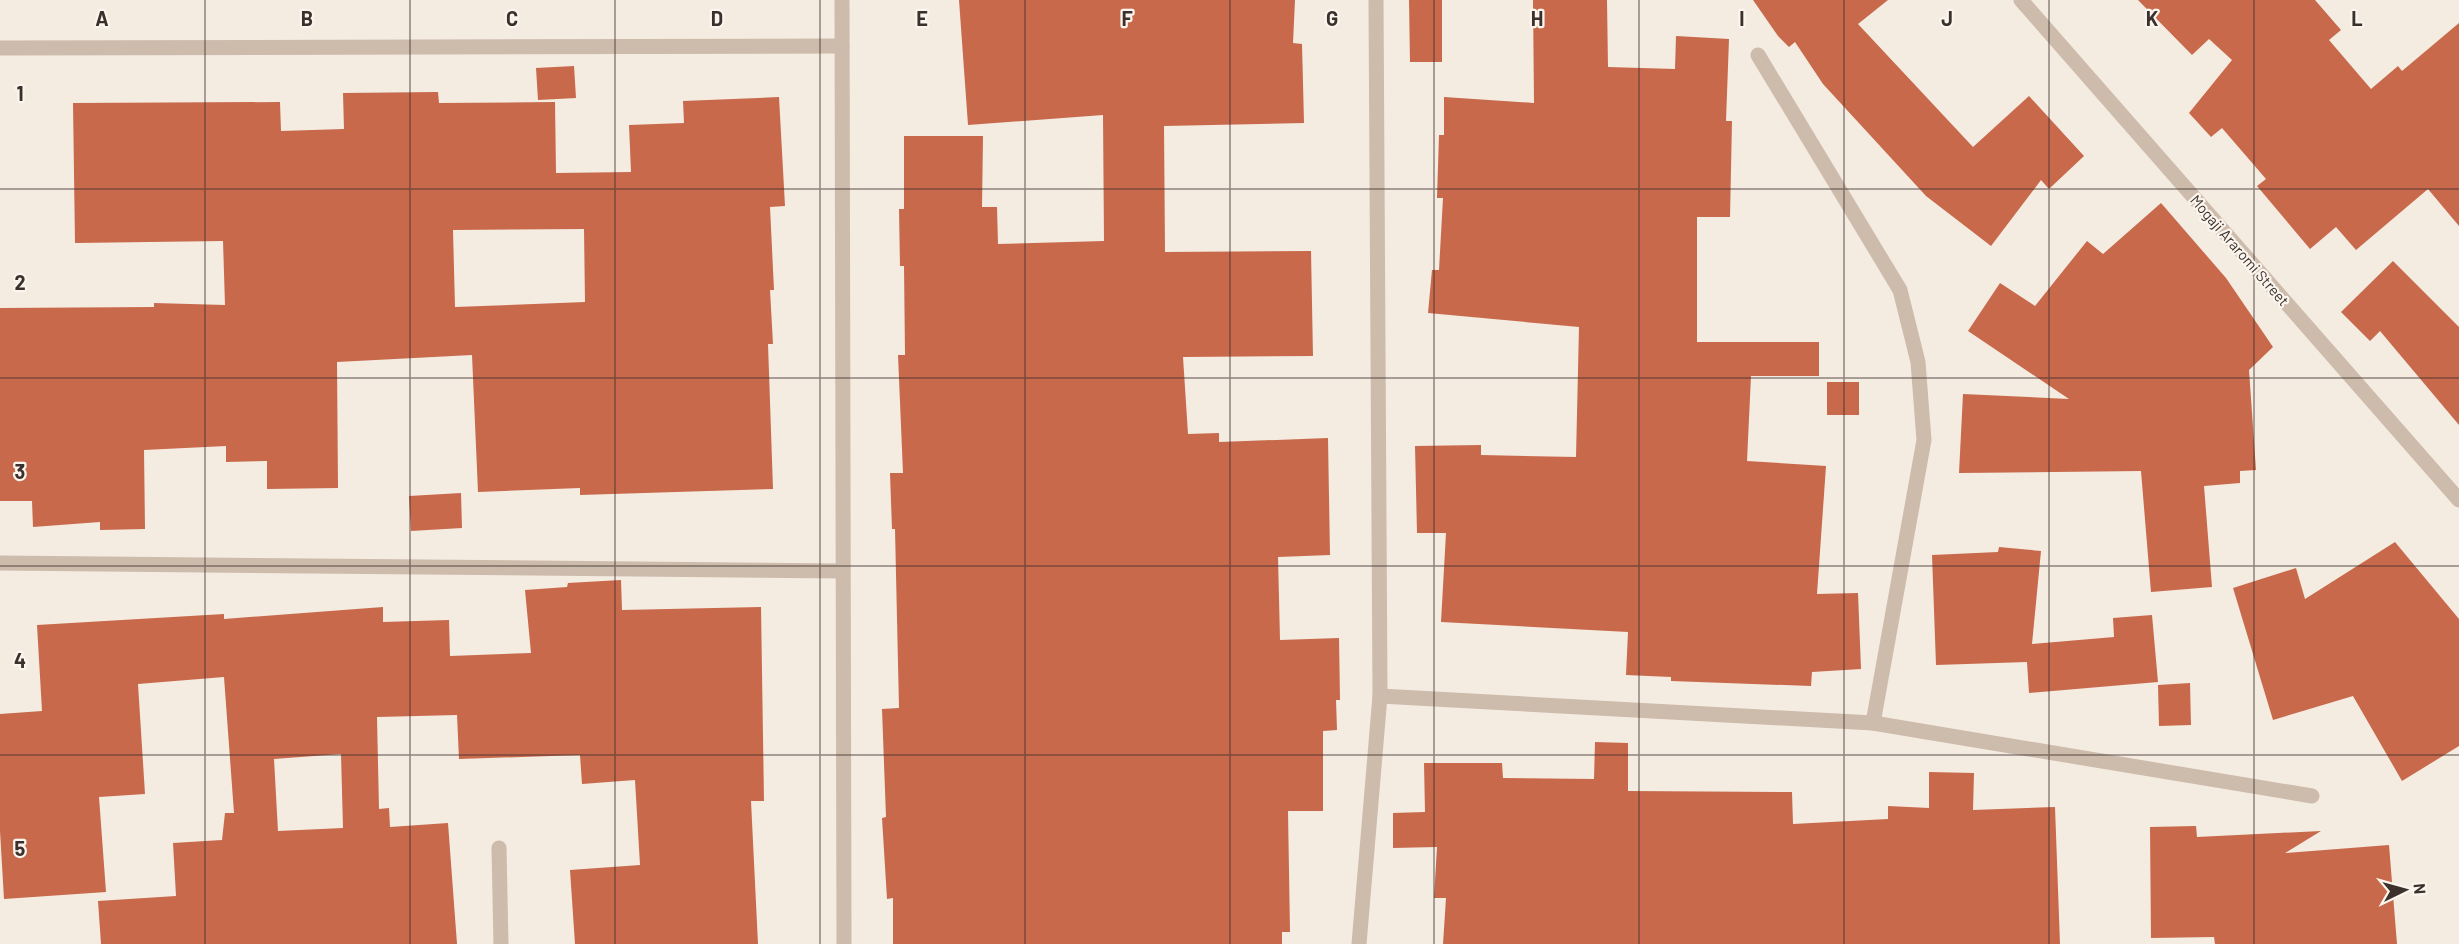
<svg xmlns="http://www.w3.org/2000/svg" width="2459" height="944" font-family="Barlow,sans-serif">
	<rect width="100%" height="100%" fill="#f4ebe1"/>
	<g fill="#c8694b" fill-rule="evenodd">
		<polygon points="959,0 1295,0 1293,43 1302,44 1304,123 1164,126 1165,252 1311,251 1313,356 1183,357 1188,434 1219,433 1219,442 1328,438 1330,555 1278,557 1280,640 1339,638 1340,700 1336,700 1337,730 1323,731 1323,811 1288,811 1290,932 1282,932 1282,944 893,944 893,898 887,899 882,818 886,817 882,709 899,708 895,529 892,529 890,473 903,473 898,355 905,355 904,266 900,266 899,209 904,209 904,136 983,136 982,207 997,207 998,244 1104,241 1103,115 968,125"/>
		<polygon points="1409,0 1442,0 1442,62 1410,62"/>
		<polygon points="1533,0 1607,0 1608,67 1675,69 1676,36 1729,39 1726,121 1732,121 1730,217 1697,217 1697,342 1819,342 1819,376 1751,376 1747,461 1826,466 1817,594 1858,593 1861,669 1812,672 1811,686 1671,681 1671,677 1626,675 1628,632 1441,622 1446,533 1417,533 1415,446 1481,445 1481,455 1576,457 1579,327 1428,313 1432,270 1439,270 1443,198 1437,198 1439,135 1444,135 1444,97 1534,103"/>
		<polygon points="1753,0 1888,0 1858,24 1973,147 2029,96 2084,156 2049,189 2041,180 1991,246 1926,196 1823,84 1795,42 1789,47 1778,36"/>
		<polygon points="2138,0 2315,0 2341,30 2329,40 2371,89 2398,66 2402,71 2459,23 2459,226 2428,189 2356,250 2336,227 2310,249 2257,186 2266,179 2222,128 2211,137 2189,113 2232,60 2209,39 2192,55"/>
		<polygon points="574,66 576,98 538,100 536,68"/>
		<path d="M 438,92 L 439,103 L 555,102 L 556,173 L 631,172 L 629,125 L 684,123 L 683,101 L 779,97 L 785,206 L 770,207 L 774,290 L 770,290 L 773,344 L 768,344 L 773,489 L 580,495 L 580,488 L 478,492 L 472,355 L 337,362 L 338,488 L 267,489 L 267,461 L 226,462 L 226,446 L 144,450 L 145,529 L 100,530 L 100,522 L 33,527 L 32,501 L 0,501 L 0,308 L 154,307 L 154,303 L 225,305 L 223,241 L 75,243 L 73,103 L 280,102 L 281,131 L 344,129 L 343,93 ZM 584,229 L 585,302 L 455,307 L 453,230 Z"/>
		<polygon points="2161,203 2226,278 2273,347 2249,370 2256,470 2240,471 2240,483 2204,486 2212,587 2151,592 2141,471 1959,473 1963,394 2069,399 1968,331 2000,283 2035,306 2087,241 2103,254"/>
		<polygon points="2393,261 2459,327 2459,425 2380,331 2370,341 2341,312"/>
		<rect x="1827" y="382" width="32" height="33"/>
		<polygon points="461,493 462,528 411,531 409,496"/>
		<polygon points="2395,542 2459,619 2459,746 2402,781 2353,696 2273,720 2233,588 2296,568 2305,599"/>
		<polygon points="1999,547 2041,551 2032,644 2114,637 2113,618 2152,615 2158,682 2029,693 2027,662 1936,665 1932,555 1998,552"/>
		<path d="M 621,580 L 622,610 L 761,607 L 764,801 L 751,801 L 758,944 L 575,944 L 570,870 L 640,865 L 635,780 L 582,784 L 580,755 L 459,759 L 457,715 L 377,717 L 379,809 L 389,808 L 390,827 L 448,823 L 457,944 L 101,944 L 98,901 L 176,896 L 173,843 L 222,840 L 225,813 L 234,813 L 224,677 L 138,684 L 145,794 L 99,797 L 106,892 L 4,899 L 0,831 L 0,714 L 42,711 L 37,625 L 224,614 L 224,619 L 383,607 L 383,622 L 449,620 L 450,656 L 531,653 L 525,590 L 567,587 L 568,583 ZM 341,754 L 343,828 L 278,831 L 274,759 Z"/>
		<polygon points="2190,683 2191,725 2159,726 2158,685"/>
		<polygon points="1595,742 1628,743 1628,791 1792,792 1793,824 1888,819 1888,806 1929,808 1929,772 1974,773 1973,810 2055,807 2060,944 1443,944 1446,898 1434,898 1437,847 1393,848 1393,813 1425,812 1424,763 1502,763 1503,778 1594,779"/>
		<polygon points="2196,826 2197,837 2321,831 2285,853 2389,845 2397,944 2215,944 2214,937 2151,938 2150,827"/>
	</g>
	<g fill="none" stroke-linecap="round" stroke-linejoin="round">
		<polyline stroke="#cdbbac" stroke-width="15" points="499,848 501,944"/>
		<g stroke="#cdbbac" stroke-width="15">
			<polyline points="842,0 844,944"/>
			<polyline points="2021,0 2459,500"/>
			<polyline points="0,48 842,46"/>
			<polyline points="1758,55 1900,290 1918,362 1924,440 1873,723"/>
			<polyline points="0,563 841,571"/>
			<polyline points="1380,696 1873,723 2312,796"/>
			<polyline points="1359,944 1380,696 1376,0"/>
		</g>
	</g>
	<path fill="none" stroke="#3b302b" stroke-width="1.5" stroke-opacity="0.55" d="M 205,0 L 205,944M 410,0 L 410,944M 615,0 L 615,944M 820,0 L 820,944M 1025,0 L 1025,944M 1230,0 L 1230,944M 1434,0 L 1434,944M 1639,0 L 1639,944M 1844,0 L 1844,944M 2049,0 L 2049,944M 2254,0 L 2254,944M 0,189 L 2459,189M 0,378 L 2459,378M 0,566 L 2459,566M 0,755 L 2459,755"/>
	<g text-anchor="middle" dominant-baseline="central" stroke-width="4.5" stroke-linejoin="round" paint-order="stroke">
		<g font-size="15" fill="#3b302b" stroke="#fbf5ee">
			<text transform="translate(2240 250) rotate(49)">Mogaji Araromi Street</text>
		</g>
	</g>
	<g font-size="20" text-anchor="middle" font-weight="bold" fill="#3b302b" stroke="#fbf5ee" stroke-width="4.5" stroke-linejoin="round" paint-order="stroke">
		<text x="102" y="26">A</text>
		<text x="307" y="26">B</text>
		<text x="512" y="26">C</text>
		<text x="717" y="26">D</text>
		<text x="922" y="26">E</text>
		<text x="1127" y="26">F</text>
		<text x="1332" y="26">G</text>
		<text x="1537" y="26">H</text>
		<text x="1742" y="26">I</text>
		<text x="1947" y="26">J</text>
		<text x="2152" y="26">K</text>
		<text x="2357" y="26">L</text>
		<text x="20" y="101">1</text>
		<text x="20" y="290">2</text>
		<text x="20" y="479">3</text>
		<text x="20" y="668">4</text>
		<text x="20" y="856">5</text>
	</g>
	<g transform="translate(2405 890) rotate(85)" stroke="#fbf5ee" stroke-width="4.5" paint-order="stroke">
	<path d="M0-4.5L10 22L0 15L-10 22Z" fill="#3b302b"/>
	<text y="-9" font-size="16" font-weight="bold" text-anchor="middle" fill="#3b302b">N</text>
	</g>
</svg>
